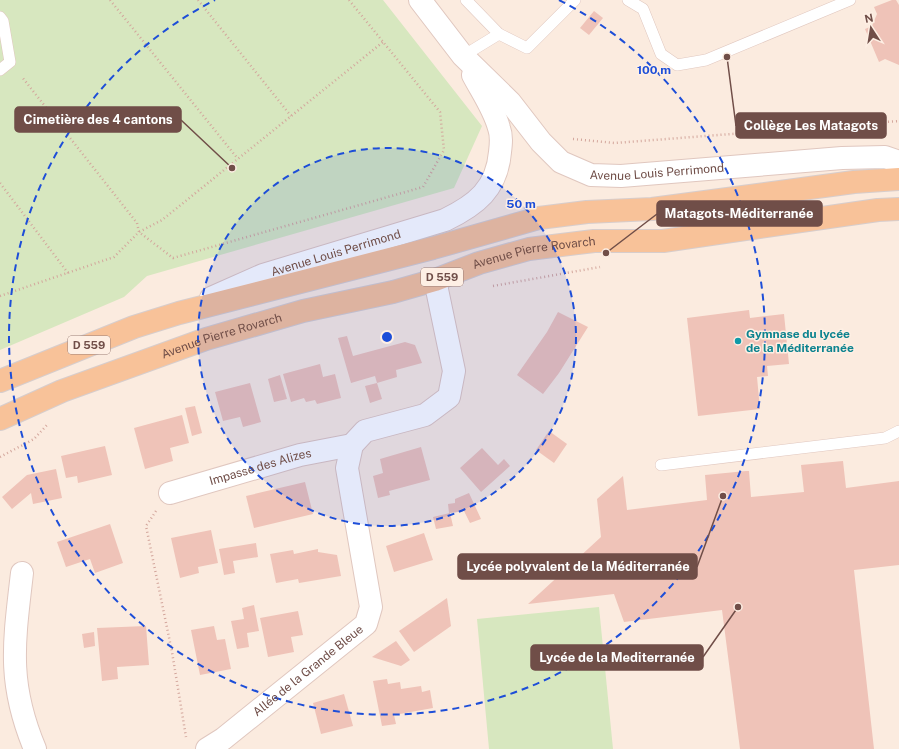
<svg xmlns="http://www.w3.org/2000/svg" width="899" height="749" font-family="'Public Sans',sans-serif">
	<rect width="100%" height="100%" fill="#fbebdf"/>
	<g fill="#d7e7bf">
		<polygon points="0,0 383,0 482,126 454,188 147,276 124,297 0,350"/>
		<polygon points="599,607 613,749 489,749 477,619"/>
	</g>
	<g fill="#efc3b8">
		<polygon points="892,0 896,0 899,5 899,65 885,59 879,62 865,29 872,26 877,14 874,7"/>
		<polygon points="594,11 603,18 589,35 580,28"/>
		<polygon points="749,310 750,318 784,314 789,364 767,366 768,376 757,377 760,409 698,416 687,318"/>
		<polygon points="558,312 588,327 559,373 543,394 517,375 547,332"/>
		<polygon points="347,336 353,356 405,342 415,345 422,363 396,370 397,377 377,383 382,399 370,403 365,386 377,383 375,376 351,383 338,338"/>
		<polygon points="320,364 323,377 335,374 341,398 317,404 315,400 306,402 304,398 291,402 283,374"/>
		<polygon points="280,375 287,399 274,402 268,379"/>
		<polygon points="250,383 261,422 243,427 240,417 223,421 215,392"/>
		<polygon points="195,406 202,433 192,436 185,408"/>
		<polygon points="182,415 189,443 170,448 173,461 145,469 134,428"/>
		<polygon points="549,431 567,444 554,463 536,450"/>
		<polygon points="105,446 112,475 78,483 77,476 66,478 61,456"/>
		<polygon points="421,447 430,480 389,491 390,495 378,498 373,476 383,473 380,459"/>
		<polygon points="482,448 498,465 504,459 510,466 481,492 460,468"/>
		<polygon points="843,461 846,488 899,481 899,565 854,570 874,749 740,749 722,610 624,622 614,594 528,604 601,537 597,499 623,476 627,510 707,500 705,475 746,471 749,471 751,497 804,492 801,465"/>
		<polygon points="56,469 62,498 33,504 31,493 12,509 2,497 27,475"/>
		<polygon points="305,482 313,514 254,528 246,496"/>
		<polygon points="469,493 481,519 470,523 464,511 449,513 448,504 455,503 455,499"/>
		<polygon points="450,513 453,526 436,529 433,517"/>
		<polygon points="110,524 123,563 95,573 90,559 66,567 57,542"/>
		<polygon points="211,530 218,563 198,567 199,573 180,578 171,538"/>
		<polygon points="424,533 433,560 394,572 386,546"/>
		<polygon points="256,543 258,557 233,561 235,573 224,575 219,549"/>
		<polygon points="318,549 318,552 337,555 341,576 299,583 298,579 276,583 270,554 293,550 294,554"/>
		<polygon points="447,598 451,626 414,652 399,631"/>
		<polygon points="254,605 259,631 247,633 249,647 237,649 231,621 244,619 242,608"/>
		<polygon points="298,611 303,635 291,637 294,652 268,657 260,618"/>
		<polygon points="146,626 149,665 117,667 118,679 102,681 97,628"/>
		<polygon points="214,626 217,640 225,639 231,669 200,675 191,630"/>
		<polygon points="94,632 95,646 84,648 82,634"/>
		<polygon points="396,641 410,660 401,666 372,657"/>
		<polygon points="387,679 388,684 400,682 401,689 421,686 422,692 430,690 433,708 394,715 396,724 382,726 373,681"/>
		<polygon points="344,694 353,726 321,734 313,703"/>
	</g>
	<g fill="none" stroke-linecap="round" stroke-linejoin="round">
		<g stroke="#e0c7bf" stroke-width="12">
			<g id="service">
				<polyline points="628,0 643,9 661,54 677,65 706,60 850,0"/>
				<polyline points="0,17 3,21 10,62 0,70"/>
				<polyline points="499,34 527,48 575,0"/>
				<polyline points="463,56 499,34 466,0"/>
				<polyline points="661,465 885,438 899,431"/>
			</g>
		</g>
		<g stroke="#e0c7bf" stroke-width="24">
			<g id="minor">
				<path id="s1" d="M 170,493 L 300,455 L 352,445"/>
				<path d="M 22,573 C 14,643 7,682 35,749"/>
				<path id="s2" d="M 207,749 L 223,739 L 366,624 L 371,607 L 347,468 L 352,445 L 365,431 L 425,415 L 449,397 L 454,371 L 435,280"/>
			</g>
		</g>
		<g stroke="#e0c7bf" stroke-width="24">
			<g id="tertiary">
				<path id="s3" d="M 420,0 L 463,56 L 510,102 L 541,142 L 561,162 L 591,175 L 621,176 L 842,158 L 885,157 L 899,162"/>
				<path id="s4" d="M 211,298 L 263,275 L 445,220 C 476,205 497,189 500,152 C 501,144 502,136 499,128 C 494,109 482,92 473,75"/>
			</g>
		</g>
		<g stroke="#d7cdcc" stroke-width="24">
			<g id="primary">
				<polyline points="0,381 134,327 179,313 433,248 539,218 587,212 652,209 854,182 899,179"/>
				<path id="s5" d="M 0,419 L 62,391 L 206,339 L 303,311 L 393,292 L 435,280 L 479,263 L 529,249 L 594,241 L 663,241 L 878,210 L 899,209"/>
			</g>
		</g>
		<g stroke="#d3a69c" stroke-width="2.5" stroke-dasharray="1 3" stroke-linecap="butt">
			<polyline points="110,0 238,159"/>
			<polyline points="198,0 291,116"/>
			<polyline points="349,0 440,112 444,150 423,187 173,258 139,232 162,220 383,42"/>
			<polyline points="573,139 615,143 899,121"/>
			<polyline points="0,183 68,273"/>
			<polyline points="493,286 600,267"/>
			<polyline points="0,296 114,257 139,232 137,223 22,77"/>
			<polyline points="0,457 34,439 47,425"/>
			<polyline points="156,511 146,526 172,652 186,737"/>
		</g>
		<use href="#service" stroke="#fff" stroke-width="11"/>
		<use href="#minor" stroke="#fff" stroke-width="22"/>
		<use href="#tertiary" stroke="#fff" stroke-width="22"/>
		<use href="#primary" stroke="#f8c299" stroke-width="22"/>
	</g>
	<circle cx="387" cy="337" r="189" fill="#1d4ed8" fill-opacity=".12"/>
	<g fill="none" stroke="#1d4ed8" stroke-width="2" stroke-dasharray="7 5">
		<circle cx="387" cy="337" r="189"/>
		<path d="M559 0A378 378 0 1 1 215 0"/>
	</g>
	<circle fill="#0f9aa8" stroke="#feefe4" stroke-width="1.5" cx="738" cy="341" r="4"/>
	<g text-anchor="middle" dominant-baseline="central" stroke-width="3" stroke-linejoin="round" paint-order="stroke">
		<g fill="#feefe4" stroke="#9b7e77" stroke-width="1">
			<rect x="421" y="268" width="42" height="18" rx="3"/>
			<rect x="68" y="336" width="42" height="18" rx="3"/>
		</g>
		<g font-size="11" font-weight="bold" fill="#704e48">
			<text x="442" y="277">D 559</text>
			<text x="89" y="345">D 559</text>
		</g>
		<g font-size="12" fill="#704e48" stroke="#feefe4">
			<text stroke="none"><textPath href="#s3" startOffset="314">Avenue Louis Perrimond</textPath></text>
			<text stroke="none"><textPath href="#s4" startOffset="133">Avenue Louis Perrimond</textPath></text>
			<text stroke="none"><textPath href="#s5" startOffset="561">Avenue Pierre Rovarch</textPath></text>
			<text stroke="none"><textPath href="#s5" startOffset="237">Avenue Pierre Rovarch</textPath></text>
			<text stroke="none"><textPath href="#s1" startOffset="94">Impasse des Alizes</textPath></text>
			<text stroke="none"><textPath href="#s2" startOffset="128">Allée de la Grande Bleue</textPath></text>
		</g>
		<g font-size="12" font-weight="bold" fill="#0d838f" stroke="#feefe4" text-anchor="start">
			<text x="746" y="334">Gymnase du lycée<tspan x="746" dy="14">de la Méditerranée</tspan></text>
		</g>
	</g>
	<circle cx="387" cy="337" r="6" fill="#1d4ed8" stroke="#feefe4" stroke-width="2"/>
	<g font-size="12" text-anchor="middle" font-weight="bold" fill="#1d4ed8" stroke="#feefe4" stroke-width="3" stroke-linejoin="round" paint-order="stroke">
		<text x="654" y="74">100 m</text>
		<text x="521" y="208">50 m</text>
	</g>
	<path fill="none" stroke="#704e48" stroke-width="1.5" d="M232 168L181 120M727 57L736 126M606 253L657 214M723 496L697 567M738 607L703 657"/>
	<g fill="#704e48" stroke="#feefe4" stroke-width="1.5">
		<circle cx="232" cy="168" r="4"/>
		<circle cx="727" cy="57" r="4"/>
		<circle cx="606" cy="253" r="4"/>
		<circle cx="723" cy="496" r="4"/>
		<circle cx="738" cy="607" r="4"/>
	</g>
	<g fill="#704e48" stroke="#704e48" stroke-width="1.5">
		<rect x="15" y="107" width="166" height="25" rx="4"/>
		<rect x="736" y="113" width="150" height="25" rx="4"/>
		<rect x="657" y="201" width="165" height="25" rx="4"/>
		<rect x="458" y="554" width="239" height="25" rx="4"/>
		<rect x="531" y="645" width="172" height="25" rx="4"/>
	</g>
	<g font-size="13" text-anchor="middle" font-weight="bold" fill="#fff">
		<text x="98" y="124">Cimetière des 4 cantons</text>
		<text x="811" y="130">Collège Les Matagots</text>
		<text x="739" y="218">Matagots-Méditerranée</text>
		<text x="578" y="571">Lycée polyvalent de la Méditerranée</text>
		<text x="617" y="662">Lycée de la Mediterranée</text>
	</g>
	<g transform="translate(871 28) rotate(348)" stroke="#feefe4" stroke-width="3" paint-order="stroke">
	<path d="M0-3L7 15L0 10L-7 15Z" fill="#704e48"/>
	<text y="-6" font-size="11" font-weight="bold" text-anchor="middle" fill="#704e48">N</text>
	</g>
</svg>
